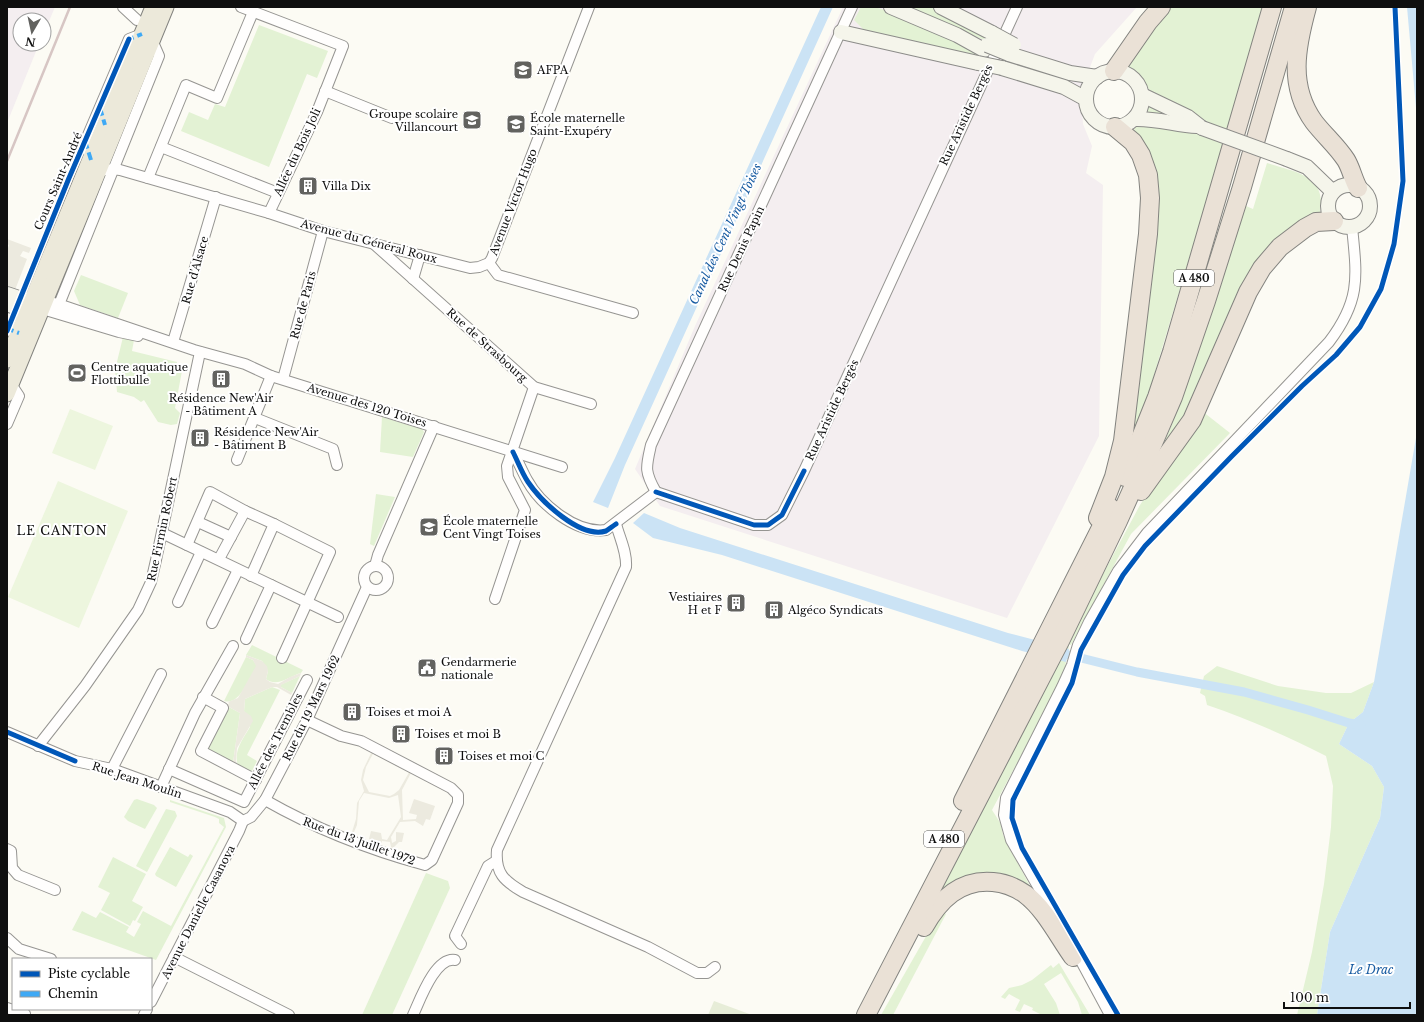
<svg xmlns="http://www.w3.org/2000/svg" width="1424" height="1022" font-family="'Libre Baskerville',serif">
	<rect width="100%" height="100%" fill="#fcfbf4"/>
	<g fill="#f4eef0">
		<polygon points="7,7 55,7 44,33 44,20 20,20 20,44 39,44 7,123"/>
		<polygon points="843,7 1137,7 1095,54 1081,91 1083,124 1092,146 1086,173 1103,185 1099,436 1007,618 660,506 635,469 695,326"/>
	</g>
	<g fill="#e3f2d4">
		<polygon points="861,7 874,7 885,10 986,55 986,61 867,33 854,20"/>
		<polygon points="907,7 935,7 991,37 989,42"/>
		<polygon points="1167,7 1265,7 1144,408 1135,432 1128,431 1153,232 1143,146 1134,130 1151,92 1140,76 1125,65"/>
		<polygon points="259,25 328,51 317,78 307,74 269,167 181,131 189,112 208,120 215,104 225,107"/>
		<path d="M 1267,163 C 1295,172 1327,175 1320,212 L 1292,233 L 1261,263 L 1184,427 L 1158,456 L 1172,424 L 1246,206 L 1253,209 Z"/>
		<polygon points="81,275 128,293 118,318 80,305 74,291"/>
		<polygon points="123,337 134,340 132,351 177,362 176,369 182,371 175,408 180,413 177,424 171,425 158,422 144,400 141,402 134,397 117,392 115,370"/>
		<polygon points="1202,411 1230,433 1131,534 1071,645 1066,643 1140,505"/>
		<polygon points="382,417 422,429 424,432 413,457 380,452"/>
		<polygon points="376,494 395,497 374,546 370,544"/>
		<path d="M 252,645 L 303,670 L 301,673 C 289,676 277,688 266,679 L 268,671 L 262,661 L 246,655 Z"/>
		<polygon points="1065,645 1069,646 1065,667 1056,690 992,810 1001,824 1003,835 1032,890 1014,883 937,897 1003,771"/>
		<path d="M 246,657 L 253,660 L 257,666 C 249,678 240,706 224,701 Z"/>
		<path d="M 1217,666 L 1278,686 L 1326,693 L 1351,693 L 1374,682 L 1363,712 L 1349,723 L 1339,744 L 1372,766 L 1384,787 L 1380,818 L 1330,932 L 1317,1015 L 1297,1015 L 1312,952 L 1324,884 L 1331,827 L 1333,786 L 1326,756 C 1287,736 1248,719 1207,705 L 1205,696 L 1200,693 L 1204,676 Z"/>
		<polygon points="300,676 292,693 281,687 280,685"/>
		<path d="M 272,687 L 280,690 L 247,755 L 257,761 L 251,773 L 238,766 C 233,751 243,739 250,727 L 244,711 L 245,699 Z"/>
		<polygon points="227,706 240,713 233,763 209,750 208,746"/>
		<polygon points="137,799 154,805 157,808 145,829 128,821 124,817 134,800"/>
		<polygon points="170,800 224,818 226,827 156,960 72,930 82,911 96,918 100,912 129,927 126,932 134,937 141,924 137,922 143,911 171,926 224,827 219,823 219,819 215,817 170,802"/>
		<polygon points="166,809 175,811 177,816 147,872 136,866"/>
		<polygon points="170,847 188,857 190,854 193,856 176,887 156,876 155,874"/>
		<polygon points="113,857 146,874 132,901 143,907 135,921 133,920 130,926 101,910 110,893 98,887"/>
		<polygon points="426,873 448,881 450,888 392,1015 362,1015"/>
		<polygon points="941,910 946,914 893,1015 881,1015"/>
		<polygon points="1059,963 1090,1015 1082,1015 1078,1002 1061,973 1044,984 1056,1003 1060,1015 1042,1015 1032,1010 1033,1008 1024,1004 1020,1012 1015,1010 1020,1000 1009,994 1005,999 1001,997 1009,988 1022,985 1032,980 1051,965 1053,968"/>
	</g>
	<polygon fill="#e7edd8" points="714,1001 752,1015 708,1015"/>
	<g fill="#edf6de">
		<polygon points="70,409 113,426 95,470 52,453"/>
		<polygon points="58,481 128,511 79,628 8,597"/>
	</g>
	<g fill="#eceadf">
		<polygon points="7,239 31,248 29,253 23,251 20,256 27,259 15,290 7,287 7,251 9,245 7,244"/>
		<polygon points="246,655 262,661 267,666 268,671 266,679 270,682 278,684 290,677 301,673 300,676 281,685 281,687 292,693 291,695 277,687 272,687 245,699 244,711 251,716 253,721 237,748 236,761 238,766 233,763 240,713 227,706 229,703 228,702 238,698 256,666 253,660 246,657"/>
		<polygon points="373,749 375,750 366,767 363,780 369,792 390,796 394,794 399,790 411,769 413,769 402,790 403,820 416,819 417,815 409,813 414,799 435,806 430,820 426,819 423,826 415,821 400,822 391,837 392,843 396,841 396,832 404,833 402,842 399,842 393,848 391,847 390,842 382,841 382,843 369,839 371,831 381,833 382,839 387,840 401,817 398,795 389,798 364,793 359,801 357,825 354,832 352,832 356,819 357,803 364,791 361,780 363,770"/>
	</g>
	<g fill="#cbe3f5">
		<polygon points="821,7 833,7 625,465 608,508 593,502 615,458"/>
		<polygon points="1407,7 1417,7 1417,119"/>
		<polygon points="1417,432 1417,1015 1317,1015 1330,932 1380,818 1384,787 1372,766 1339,744 1349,723 1363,712 1374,682"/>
		<polygon points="644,513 680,528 1008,633 1069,649 1066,662 1022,651 722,555 653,538 633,523"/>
	</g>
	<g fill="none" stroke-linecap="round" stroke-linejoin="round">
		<polyline stroke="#cbe3f5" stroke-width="9" points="1057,652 1137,672 1244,692 1308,710 1349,723 1361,725"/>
		<g stroke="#969592" stroke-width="12">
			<g id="minor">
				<polyline points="123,7 137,20"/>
				<polyline points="241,7 343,46 317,112 269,213"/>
				<polyline points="325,91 392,118"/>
				<polyline points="161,147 278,193"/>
				<polyline points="91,160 85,142 129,39 142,34"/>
				<polyline points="99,171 113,169 120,170 269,213 323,231 470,268 479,267 489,263 498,275 633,313"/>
				<polyline points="148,178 186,85 217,98 253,12"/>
				<polyline points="374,244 534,387 591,404"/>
				<polyline points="489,263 492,258 589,7"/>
				<polyline points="413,279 420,255"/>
				<polyline points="46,301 58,304 194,350 245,364 271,376 562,467"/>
				<polyline points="49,311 119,332 138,336"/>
				<polyline points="56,312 159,56 152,40"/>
				<polyline points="7,331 8,329 19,333"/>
				<polyline points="173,342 216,197"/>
				<polyline points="283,379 323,231"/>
				<polyline points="255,418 333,449 337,465"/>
				<polyline points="7,424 19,396 11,384"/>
				<path d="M 513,452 C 518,461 522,471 527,480 C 540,504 576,534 606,530 L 656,492"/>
				<polyline points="237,460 271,376"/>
				<polyline points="656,492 754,525 768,525 782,515 804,471 1017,7"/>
				<path d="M 656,492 C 644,471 646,467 651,445 L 852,7"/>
				<polyline points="198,522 231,537"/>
				<path d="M 616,524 C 620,539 627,552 626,567 L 497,850 C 495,873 504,881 523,892 L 648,947 L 697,973 L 707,973 L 715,967"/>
				<polyline points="162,533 338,617"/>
				<polyline points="187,545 210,492 245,511"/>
				<polyline points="219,559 245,511 274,524"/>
				<circle cx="376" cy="578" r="12"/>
				<polyline points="375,566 378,555 434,426"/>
				<polyline points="251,576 274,524 330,552 282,658"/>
				<polyline points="495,599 525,510 508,477 507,466 534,387"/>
				<polyline points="178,602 201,552"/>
				<polyline points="212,623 238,570"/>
				<polyline points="246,639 271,585"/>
				<polyline points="203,697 223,708 201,751 256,780"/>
				<polyline points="7,732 75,761 112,769 230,812 243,821"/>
				<polyline points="38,746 85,686 138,610 151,582 156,560 200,352"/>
				<polyline points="112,769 161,674"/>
				<polyline points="169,769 244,802 307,680"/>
				<polyline points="161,787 195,713 233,646"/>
				<path d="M 265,800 C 314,828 370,850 425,865 L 432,860 L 458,803 L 458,795 L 451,788 L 361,741 L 341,736 L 307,720"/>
				<polyline points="243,821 251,817 265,800 307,720 367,587"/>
				<polyline points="7,849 11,851 12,868 18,875 55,890"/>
				<path d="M 1055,916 L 1011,840 L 1004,815 L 1006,798 L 1062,687 L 1072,665 L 1078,645 L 1089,622 L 1118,571 L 1147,533 L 1329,342 C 1361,300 1357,277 1352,227"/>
				<polyline points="7,938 19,949 51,959"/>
				<polyline points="461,944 455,936 488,866 496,861"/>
				<polyline points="1075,950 1110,1015"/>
				<polyline points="174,957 289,1015"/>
				<polyline points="151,1002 239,831 243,821"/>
				<polyline points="7,1008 25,1014"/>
				<polyline points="144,1015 147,1009"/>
				<path d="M 413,1015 C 420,1000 435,957 455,960"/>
			</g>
		</g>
		<g stroke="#8c8c89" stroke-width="16">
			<g id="secondary">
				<polyline points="891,7 957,35 984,50"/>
				<polyline points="941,7 992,33"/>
				<polyline points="841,32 978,63"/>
				<polyline points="1009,54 1070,73 1097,77"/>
				<polyline points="1002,68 1064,87 1086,99"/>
				<circle cx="1114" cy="99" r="28"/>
				<polyline points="1142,95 1188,117 1202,128"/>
				<path d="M 1134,119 C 1156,118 1176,125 1197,126"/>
				<polyline points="1287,159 1307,167 1333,192"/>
				<circle cx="1349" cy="206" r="21"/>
				<polyline points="7,294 31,302 41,301"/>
				<polyline points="7,304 27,312 38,311"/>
			</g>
		</g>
		<g stroke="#83837f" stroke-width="17">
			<g id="primary">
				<polyline points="7,360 153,7"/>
				<polyline points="7,394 166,7"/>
			</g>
		</g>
		<g stroke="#83837f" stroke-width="20">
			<g id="motorway">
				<path d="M 1307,7 C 1296,47 1288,86 1314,122 C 1324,135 1337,146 1346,160 C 1351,168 1353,179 1358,188"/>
				<polyline points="1114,71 1148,22 1161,7"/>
				<polyline points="1125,477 1157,397 1172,352 1272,7"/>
				<polyline points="1141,491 1192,420 1248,292 1262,268 1280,247 1305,228 1316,222 1334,221"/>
				<polyline points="1098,518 1114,477 1123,441 1148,234 1150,198 1148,175 1141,155 1133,142 1115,127"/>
				<polyline points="963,801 1111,508"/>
				<path d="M 924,927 C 939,900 960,879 993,882 C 1005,883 1015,887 1025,894 C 1045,909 1058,936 1073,957"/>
				<polyline points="866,1015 1060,641 1118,521 1154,441 1173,397 1206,301 1242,187 1294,7"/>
			</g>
		</g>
		<use href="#minor" stroke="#fffefd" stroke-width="10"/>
		<use href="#secondary" stroke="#f5f5eb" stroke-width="14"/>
		<use href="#primary" stroke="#ece9da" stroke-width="15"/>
		<use href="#motorway" stroke="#eae1d6" stroke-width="18"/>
		<polyline stroke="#d7c6c4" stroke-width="2.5" points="7,161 70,7"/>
		<g stroke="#8c8c89" stroke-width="16" stroke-linecap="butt">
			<g id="secondary-bridge">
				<polyline points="992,33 1014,45"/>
				<polyline points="987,45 1009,54"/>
				<polyline points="978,63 1002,68"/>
				<polyline points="1202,128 1287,159"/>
			</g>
		</g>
		<use href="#secondary-bridge" stroke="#f5f5eb" stroke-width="14"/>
		<g stroke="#3fa9f5" stroke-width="4" stroke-dasharray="8 4" stroke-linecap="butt">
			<polyline points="128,42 129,39 142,34"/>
			<polyline points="100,108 105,125"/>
			<polyline points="85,141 91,160"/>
			<polyline points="7,331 8,329 19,333"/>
		</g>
		<g stroke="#fff" stroke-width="8">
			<g id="cycleway">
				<polyline points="7,331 69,178 129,39"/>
				<path d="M 513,452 C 518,462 522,473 528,482 C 541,501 580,539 606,531 C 609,529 613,526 616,524"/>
				<polyline points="656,492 754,525 768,525 782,515 804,471"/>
				<polyline points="7,732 75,761"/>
				<polyline points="1118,1015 1022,848 1012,818 1013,800 1072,683 1081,650 1123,575 1145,546 1232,456 1302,386 1336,355 1360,327 1381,289 1394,244 1403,181 1395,7"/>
			</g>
		</g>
		<use href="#cycleway" stroke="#0057b8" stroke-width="5"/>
	</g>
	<defs>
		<g id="university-square" transform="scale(1)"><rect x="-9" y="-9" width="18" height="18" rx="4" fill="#62625f" stroke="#fff"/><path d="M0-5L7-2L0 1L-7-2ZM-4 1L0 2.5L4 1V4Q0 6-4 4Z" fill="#fff"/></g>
		<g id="school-square" transform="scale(1)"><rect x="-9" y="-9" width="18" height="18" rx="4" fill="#62625f" stroke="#fff"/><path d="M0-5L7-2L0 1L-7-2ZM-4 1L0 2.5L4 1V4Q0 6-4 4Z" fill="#fff"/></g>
		<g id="building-square" transform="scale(1)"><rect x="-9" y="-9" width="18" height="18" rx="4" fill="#62625f" stroke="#fff"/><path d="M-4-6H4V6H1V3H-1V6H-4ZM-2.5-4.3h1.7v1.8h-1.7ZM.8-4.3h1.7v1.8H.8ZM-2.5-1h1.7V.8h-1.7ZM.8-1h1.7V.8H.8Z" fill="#fff"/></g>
		<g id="stadium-square" transform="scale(1)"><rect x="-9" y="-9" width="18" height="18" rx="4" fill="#62625f" stroke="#fff"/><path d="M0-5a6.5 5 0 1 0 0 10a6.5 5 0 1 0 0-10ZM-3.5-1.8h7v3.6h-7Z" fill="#fff"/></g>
		<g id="civic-square" transform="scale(1)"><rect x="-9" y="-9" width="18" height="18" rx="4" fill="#62625f" stroke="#fff"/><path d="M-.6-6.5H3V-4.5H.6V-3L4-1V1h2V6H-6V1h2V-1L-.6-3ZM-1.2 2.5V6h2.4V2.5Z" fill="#fff"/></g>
	</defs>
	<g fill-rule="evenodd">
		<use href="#university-square" x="523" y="70"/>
		<use href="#school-square" x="472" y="120"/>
		<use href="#school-square" x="516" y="124"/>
		<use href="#building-square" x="308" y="186"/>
		<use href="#stadium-square" x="77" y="373"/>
		<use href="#building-square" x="221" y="379"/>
		<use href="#building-square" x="200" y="438"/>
		<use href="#school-square" x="429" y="527"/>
		<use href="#building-square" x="736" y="603"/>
		<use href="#building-square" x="774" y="610"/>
		<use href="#civic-square" x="427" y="668"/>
		<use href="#building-square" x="352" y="712"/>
		<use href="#building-square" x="401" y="734"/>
		<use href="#building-square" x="444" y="756"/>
	</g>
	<g text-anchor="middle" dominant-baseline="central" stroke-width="4" stroke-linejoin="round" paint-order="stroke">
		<g fill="#fff" stroke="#575757" stroke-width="1">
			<rect x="1174" y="270" width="40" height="16" rx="3"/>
			<rect x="924" y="831" width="40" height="16" rx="3"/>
		</g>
		<g font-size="10" font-weight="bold" fill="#0f0f0f">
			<text x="1194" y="278">A 480</text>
			<text x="944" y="839">A 480</text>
		</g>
		<g font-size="11" fill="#0f0f0f" stroke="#fff" text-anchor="start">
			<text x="537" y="70">AFPA</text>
			<text x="458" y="114" text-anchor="end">Groupe scolaire<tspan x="458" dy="13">Villancourt</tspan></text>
			<text x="530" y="118">École maternelle<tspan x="530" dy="13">Saint-Exupéry</tspan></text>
			<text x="322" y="186">Villa Dix</text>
			<text x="91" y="367">Centre aquatique<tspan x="91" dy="13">Flottibulle</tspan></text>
			<text x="221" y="398" text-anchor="middle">Résidence New'Air<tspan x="221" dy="13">- Bâtiment A</tspan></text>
			<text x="214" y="432">Résidence New'Air<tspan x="214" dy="13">- Bâtiment B</tspan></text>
			<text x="443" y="521">École maternelle<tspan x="443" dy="13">Cent Vingt Toises</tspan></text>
			<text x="722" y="597" text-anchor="end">Vestiaires<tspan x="722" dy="13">H et F</tspan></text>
			<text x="788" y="610">Algéco Syndicats</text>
			<text x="441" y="662">Gendarmerie<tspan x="441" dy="13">nationale</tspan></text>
			<text x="366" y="712">Toises et moi A</text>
			<text x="415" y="734">Toises et moi B</text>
			<text x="458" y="756">Toises et moi C</text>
		</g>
		<g font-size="11" fill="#0f0f0f" stroke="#fff">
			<text transform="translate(966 115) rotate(-65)">Rue Aristide Bergès</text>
			<text transform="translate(297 152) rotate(-65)">Allée du Bois Joli</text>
			<text transform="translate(58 181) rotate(-67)">Cours Saint-André</text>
			<text transform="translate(513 202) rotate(-69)">Avenue Victor Hugo</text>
			<text transform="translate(369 241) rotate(15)">Avenue du Général Roux</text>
			<text transform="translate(741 249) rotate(-65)">Rue Denis Papin</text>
			<text transform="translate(195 270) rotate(-74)">Rue d'Alsace</text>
			<text transform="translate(303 305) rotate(-75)">Rue de Paris</text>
			<text transform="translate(487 345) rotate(42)">Rue de Strasbourg</text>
			<text transform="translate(367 405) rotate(17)">Avenue des 120 Toises</text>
			<text transform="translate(832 410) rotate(-65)">Rue Aristide Bergès</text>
			<text transform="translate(162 529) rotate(-78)">Rue Firmin Robert</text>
			<text transform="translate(311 708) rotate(-64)">Rue du 19 Mars 1962</text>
			<text transform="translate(275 741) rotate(-63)">Allée des Trembles</text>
			<text transform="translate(137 780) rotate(18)">Rue Jean Moulin</text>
			<text transform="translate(359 841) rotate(20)">Rue du 13 Juillet 1972</text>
			<text transform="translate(198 912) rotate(-63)">Avenue Danielle Casanova</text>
		</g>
		<g font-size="12" font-style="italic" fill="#175ba1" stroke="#fff">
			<text transform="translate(725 234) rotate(-65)">Canal des Cent Vingt Toises</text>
			<text x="1371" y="969">Le Drac</text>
		</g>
		<g font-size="12" letter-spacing="1" fill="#0f0f0f" stroke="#fff">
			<text x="62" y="530">LE CANTON</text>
		</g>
	</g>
	<rect width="1424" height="1022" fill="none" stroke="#0f0f0f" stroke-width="16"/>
	<rect x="12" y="958" width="140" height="52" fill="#ffffff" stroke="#9f9f9f"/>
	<rect x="20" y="971" width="20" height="6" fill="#0057b8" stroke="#9f9f9f"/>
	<text x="48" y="978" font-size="12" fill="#0f0f0f">Piste cyclable</text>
	<rect x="20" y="991" width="20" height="6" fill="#3fa9f5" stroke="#9f9f9f"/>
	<text x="48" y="998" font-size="12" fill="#0f0f0f">Chemin</text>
	<g transform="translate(32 32) rotate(189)"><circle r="19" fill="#ffffff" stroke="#9f9f9f"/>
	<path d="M0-3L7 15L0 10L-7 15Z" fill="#62625f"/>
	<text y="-6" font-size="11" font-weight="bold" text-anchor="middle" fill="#0f0f0f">N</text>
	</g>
	<path d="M1284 1002v6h126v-6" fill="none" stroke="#0f0f0f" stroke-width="2"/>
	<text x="1290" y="1002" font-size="12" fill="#0f0f0f" stroke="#ffffff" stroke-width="3" paint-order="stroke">100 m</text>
</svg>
